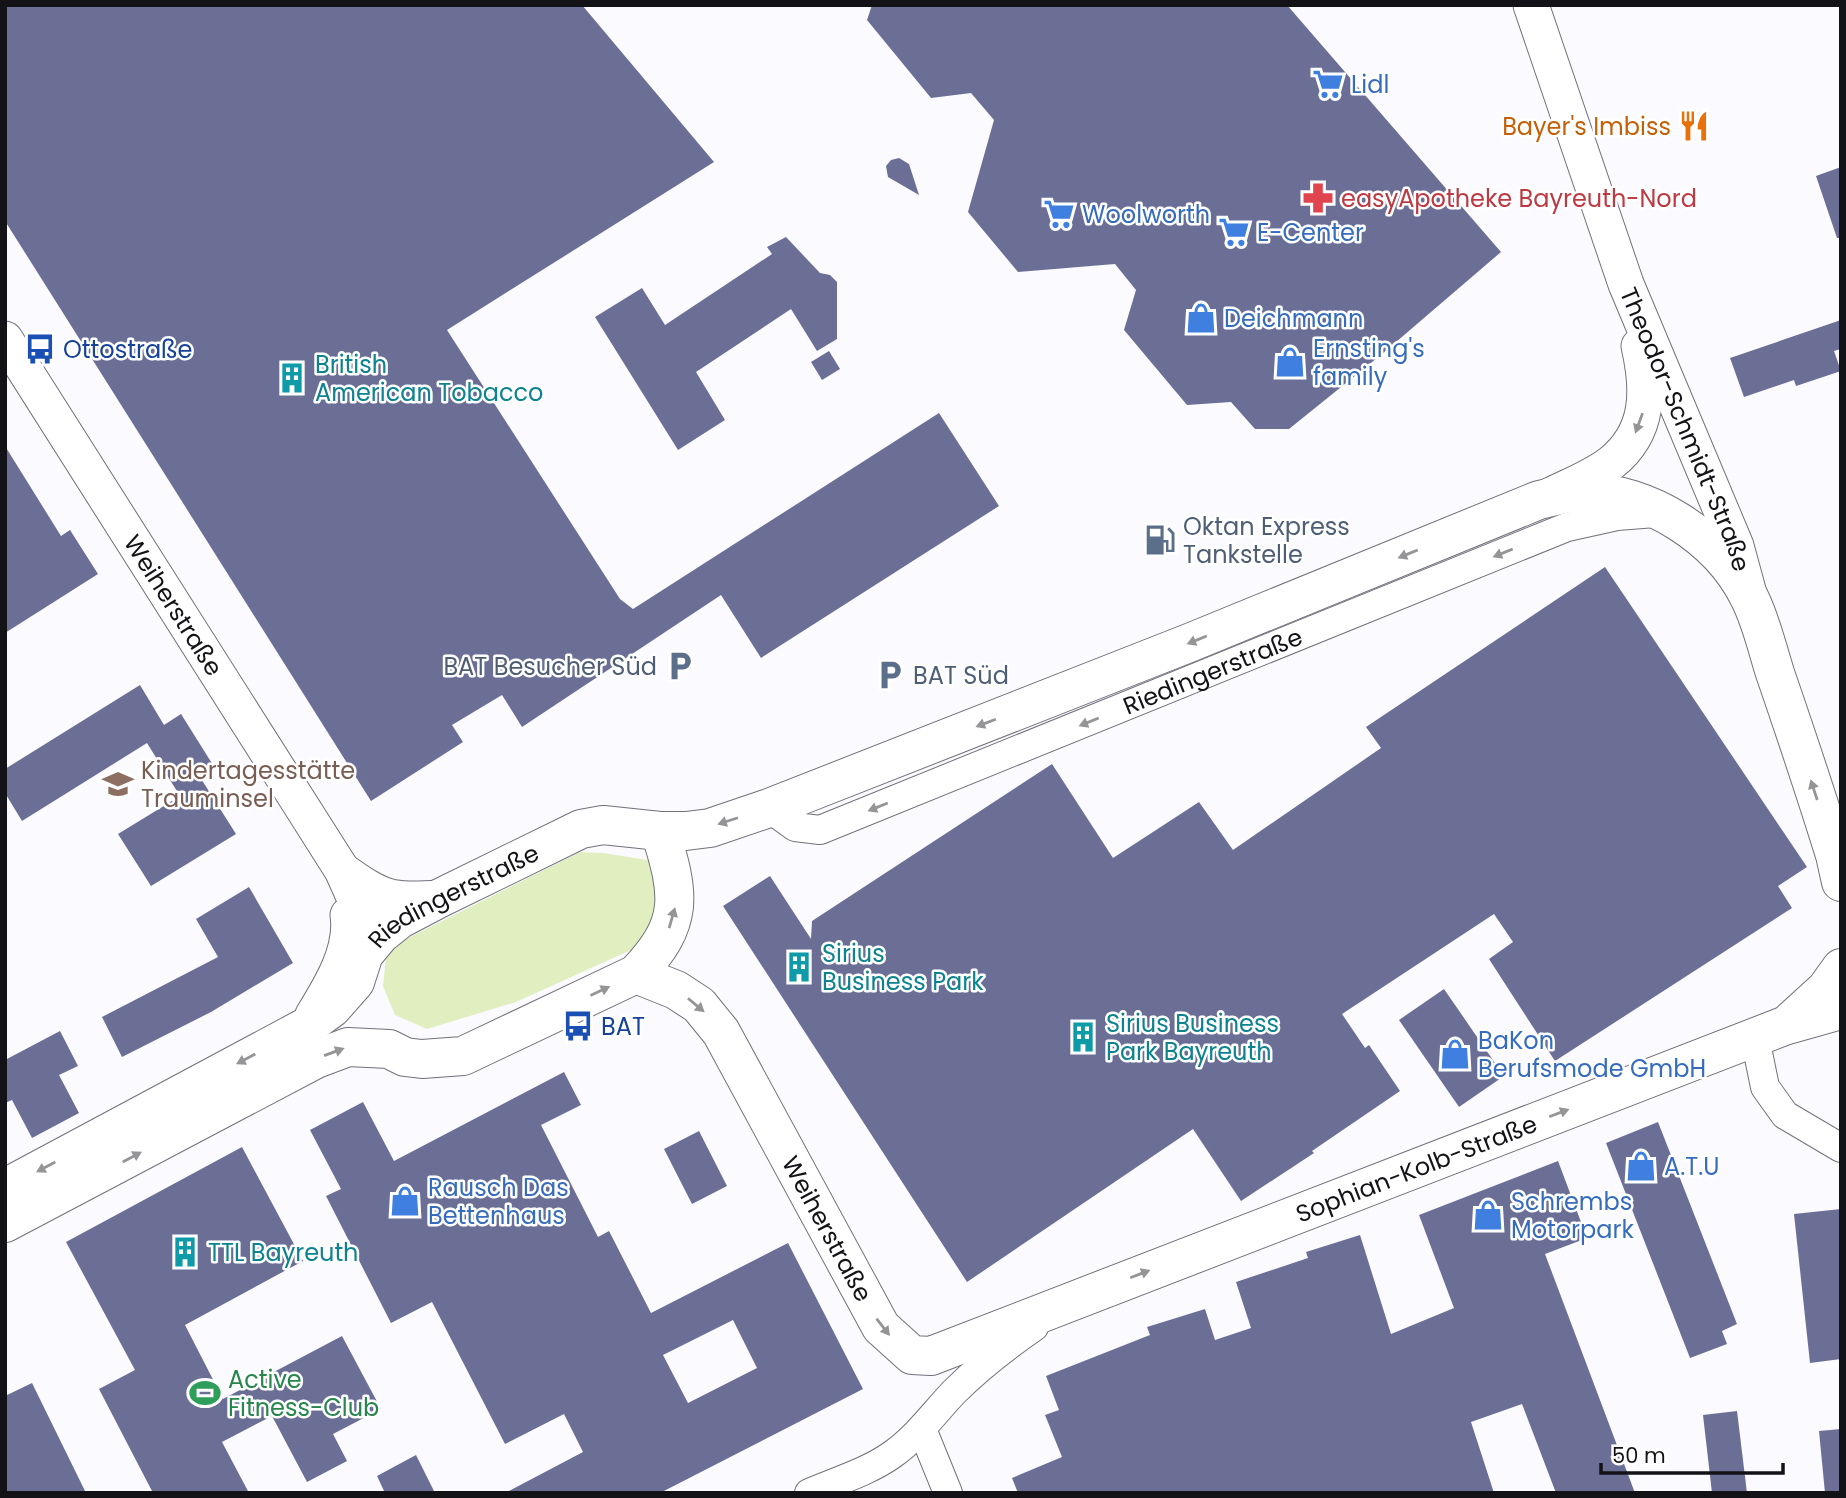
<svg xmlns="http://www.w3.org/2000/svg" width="1846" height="1498" font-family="Poppins,sans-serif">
	<rect width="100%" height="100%" fill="#fafaff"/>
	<polygon fill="#e1eec0" points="580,852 603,853 647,860 664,881 670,910 642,945 516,1002 427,1029 395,1015 383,986 386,957 406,939"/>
	<g fill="#6b6f96" fill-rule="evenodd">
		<polygon points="5,5 582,5 714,162 447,330 620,599 633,609 939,413 999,506 761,658 721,595 522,727 502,695 452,725 463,742 371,801 5,221"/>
		<polygon points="872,5 1287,5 1501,252 1382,354 1289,429 1255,429 1231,402 1187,405 1124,330 1136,290 1115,264 1018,272 968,212 994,120 971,93 931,98 867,20"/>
		<polygon points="899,158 909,164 919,195 888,177 886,166 891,160"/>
		<polygon points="1841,167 1841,238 1837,238 1816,176"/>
		<polygon points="786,237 820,273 830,275 837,282 837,339 817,351 791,309 696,372 725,420 678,450 595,317 642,288 665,325 772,254 767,247"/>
		<polygon points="1841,320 1841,349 1834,351 1841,371 1796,386 1794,380 1744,397 1730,358"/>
		<polygon points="829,351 840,369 822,380 811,362"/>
		<polygon points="5,446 61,536 70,530 98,574 5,633"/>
		<polygon points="1605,567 1807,867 1778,886 1792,908 1555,1061 1489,959 1513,942 1494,914 1342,1014 1365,1048 1369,1045 1400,1091 1312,1151 1314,1153 1241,1201 1193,1129 967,1282 723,906 770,876 811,939 812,921 1052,764 1113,858 1199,802 1233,850 1381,748 1366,727"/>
		<polygon points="140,685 164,725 181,714 213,765 198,774 236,834 151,886 118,834 180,796 147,743 22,821 5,793 5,769"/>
		<polygon points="249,887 293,963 211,1012 122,1057 102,1017 218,957 196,919"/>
		<polygon points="1444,989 1504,1076 1459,1107 1399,1020"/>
		<polygon points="60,1031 78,1066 59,1075 79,1113 32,1138 12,1100 5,1103 5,1060"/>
		<path d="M 564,1072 L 581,1105 L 541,1125 L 598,1237 L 609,1231 L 651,1313 L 788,1243 L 863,1389 L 660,1493 L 505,1493 L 583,1452 L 564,1414 L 505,1444 L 432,1302 L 391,1323 L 326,1196 L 341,1189 L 310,1130 L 363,1102 L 394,1161 ZM 733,1320 L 757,1368 L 688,1403 L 663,1355 Z"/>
		<polygon points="1658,1122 1737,1324 1722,1331 1727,1344 1690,1358 1606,1143"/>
		<polygon points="699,1131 727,1186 692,1204 664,1149"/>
		<polygon points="242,1147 303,1261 185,1325 223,1399 342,1336 381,1409 333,1434 347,1461 307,1482 272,1416 222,1442 249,1493 153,1493 99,1389 135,1370 66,1242"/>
		<polygon points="1558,1161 1587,1238 1545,1254 1635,1493 1556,1493 1522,1404 1471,1422 1494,1493 1018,1493 1012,1478 1062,1457 1045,1415 1059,1410 1046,1376 1150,1335 1147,1327 1205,1309 1215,1340 1251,1328 1236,1282 1308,1258 1306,1252 1360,1235 1391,1334 1454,1308 1419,1215"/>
		<polygon points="1841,1209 1841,1359 1810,1363 1794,1214"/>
		<polygon points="32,1383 86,1493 5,1493 5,1396"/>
		<polygon points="1737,1411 1747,1493 1712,1493 1703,1415"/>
		<polygon points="1841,1429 1841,1493 1825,1493 1819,1431"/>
		<polygon points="416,1455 435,1493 385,1493 377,1476"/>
	</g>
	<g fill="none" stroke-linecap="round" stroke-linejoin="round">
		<g stroke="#70717b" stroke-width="30">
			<g id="minor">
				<path id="s1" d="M 769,808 L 795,827 L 820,830 L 1567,527 L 1617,516 L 1655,513"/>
				<polyline points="1755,1038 1765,1087 1785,1115 1841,1148"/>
				<polyline points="922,1429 948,1493"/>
				<path d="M 809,1493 C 837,1481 868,1472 893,1454 C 917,1437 934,1413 954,1392 C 978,1368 1005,1347 1034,1327"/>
			</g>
		</g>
		<g stroke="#70717b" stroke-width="37">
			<g id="tertiary">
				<path id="s2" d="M 1531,5 L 1626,284 L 1736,546 L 1748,590"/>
				<path id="s3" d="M 5,339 L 342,870 L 362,915 L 364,954"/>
				<path d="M 1549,496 C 1569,486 1593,477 1611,463 C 1650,432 1649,390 1639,346"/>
				<path d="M 342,870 C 383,899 389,901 440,898"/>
				<path d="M 313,1015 C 331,986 353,950 348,915"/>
			</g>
		</g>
		<g stroke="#70717b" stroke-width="40">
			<g id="secondary">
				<path id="s4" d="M 636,974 L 676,990 L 699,1005 L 721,1032 L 881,1327 L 912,1355 L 931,1356 L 1784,1026 L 1841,1010"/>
				<polyline points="1791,1021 1826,989 1841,968"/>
				<path id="s5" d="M 5,1188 L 306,1027 L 332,1008 L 355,982 L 364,954 L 380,935 L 400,919 L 440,898 L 581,829 L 603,825 L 660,831 L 686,831 L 710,828 L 769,808 L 1189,643 L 1539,500 C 1553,497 1567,492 1581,492 C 1648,491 1720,538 1749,597 C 1761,620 1767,648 1775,673 C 1796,734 1816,794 1835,855 L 1841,882"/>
				<path d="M 5,1223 L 316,1059 L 348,1047 L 389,1049 L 405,1057 L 422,1059 L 463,1056 L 636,974 C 685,923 680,895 660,831"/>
			</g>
		</g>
		<use href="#minor" stroke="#fff" stroke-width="28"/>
		<use href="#tertiary" stroke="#fff" stroke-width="35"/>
		<use href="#secondary" stroke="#fff" stroke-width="38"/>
	</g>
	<defs><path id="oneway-solid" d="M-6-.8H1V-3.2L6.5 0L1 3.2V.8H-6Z" transform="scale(1.75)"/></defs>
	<g fill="#959597">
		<use href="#oneway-solid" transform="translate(1639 423) rotate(110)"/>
		<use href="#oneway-solid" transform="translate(1503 553) rotate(158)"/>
		<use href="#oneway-solid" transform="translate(1408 554) rotate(158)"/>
		<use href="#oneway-solid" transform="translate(1197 640) rotate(158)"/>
		<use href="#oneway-solid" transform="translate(1089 722) rotate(158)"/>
		<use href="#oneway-solid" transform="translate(986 723) rotate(159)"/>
		<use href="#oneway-solid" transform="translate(1814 790) rotate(-108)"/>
		<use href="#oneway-solid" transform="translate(878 807) rotate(158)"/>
		<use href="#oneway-solid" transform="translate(728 821) rotate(162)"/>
		<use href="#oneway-solid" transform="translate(672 918) rotate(-74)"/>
		<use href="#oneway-solid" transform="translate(600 991) rotate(-25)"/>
		<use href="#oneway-solid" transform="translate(696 1005) rotate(40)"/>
		<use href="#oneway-solid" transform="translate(334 1052) rotate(-20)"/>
		<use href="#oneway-solid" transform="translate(246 1059) rotate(152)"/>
		<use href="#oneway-solid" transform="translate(1559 1113) rotate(-21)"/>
		<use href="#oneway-solid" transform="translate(132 1157) rotate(-28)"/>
		<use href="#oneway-solid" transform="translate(46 1167) rotate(152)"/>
		<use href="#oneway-solid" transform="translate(1140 1274) rotate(-21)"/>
		<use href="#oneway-solid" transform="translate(883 1327) rotate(52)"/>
	</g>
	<defs>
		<g id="supermarket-bare" transform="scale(2.415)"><path d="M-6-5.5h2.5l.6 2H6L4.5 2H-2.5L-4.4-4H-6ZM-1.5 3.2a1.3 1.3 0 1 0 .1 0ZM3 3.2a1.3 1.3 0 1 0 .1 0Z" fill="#3f7fe0" stroke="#fff" stroke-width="2.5" paint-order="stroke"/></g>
		<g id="restaurant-bare" transform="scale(2.415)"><path d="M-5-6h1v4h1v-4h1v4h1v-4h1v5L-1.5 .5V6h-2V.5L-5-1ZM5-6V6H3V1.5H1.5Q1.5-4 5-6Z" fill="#e8710a" stroke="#fff" stroke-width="2.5" paint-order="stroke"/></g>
		<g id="pharmacy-bare" transform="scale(2.415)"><path d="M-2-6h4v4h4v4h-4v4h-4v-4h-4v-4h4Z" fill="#e0444e" stroke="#fff" stroke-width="2.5" paint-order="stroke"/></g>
		<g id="shop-bare" transform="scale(2.415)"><path d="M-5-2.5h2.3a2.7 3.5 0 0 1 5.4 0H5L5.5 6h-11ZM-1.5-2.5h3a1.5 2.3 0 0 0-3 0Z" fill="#3f7fe0" stroke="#fff" stroke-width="2.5" paint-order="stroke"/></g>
		<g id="bus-bare" transform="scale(2.415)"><path d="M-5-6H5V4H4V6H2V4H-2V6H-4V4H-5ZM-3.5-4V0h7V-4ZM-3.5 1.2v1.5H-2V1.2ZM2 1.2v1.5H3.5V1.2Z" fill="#1a4fb4" stroke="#fff" stroke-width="2.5" paint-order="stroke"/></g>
		<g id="building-bare" transform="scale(2.415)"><path d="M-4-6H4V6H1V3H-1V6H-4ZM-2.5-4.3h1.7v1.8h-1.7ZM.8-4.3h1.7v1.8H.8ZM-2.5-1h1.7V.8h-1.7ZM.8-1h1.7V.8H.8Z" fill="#0f9aa8" stroke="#fff" stroke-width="2.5" paint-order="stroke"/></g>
		<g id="fuel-bare" transform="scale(2.415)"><path d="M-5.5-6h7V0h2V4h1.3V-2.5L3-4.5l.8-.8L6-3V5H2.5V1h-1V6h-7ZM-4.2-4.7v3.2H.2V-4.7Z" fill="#5c6f8a" stroke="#fff" stroke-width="2.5" paint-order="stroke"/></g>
		<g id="parking-bare" transform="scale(2.415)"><path d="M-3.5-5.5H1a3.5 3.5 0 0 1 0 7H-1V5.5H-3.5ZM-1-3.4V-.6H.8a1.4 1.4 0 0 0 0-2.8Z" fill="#5c6f8a" stroke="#fff" stroke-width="2.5" paint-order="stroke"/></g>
		<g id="school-bare" transform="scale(2.415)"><path d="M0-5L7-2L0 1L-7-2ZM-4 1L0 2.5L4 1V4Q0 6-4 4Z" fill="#8d6e63" stroke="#fff" stroke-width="2.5" paint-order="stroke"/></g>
		<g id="stadium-bare" transform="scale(2.415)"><path d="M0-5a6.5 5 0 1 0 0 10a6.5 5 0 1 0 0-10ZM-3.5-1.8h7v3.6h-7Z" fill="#2e9e5b" stroke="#fff" stroke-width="2.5" paint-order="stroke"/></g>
	</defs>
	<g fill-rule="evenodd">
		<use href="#supermarket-bare" x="1328" y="84"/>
		<use href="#restaurant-bare" x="1694" y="126"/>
		<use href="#pharmacy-bare" x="1318" y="198"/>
		<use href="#supermarket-bare" x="1059" y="214"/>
		<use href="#supermarket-bare" x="1234" y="232"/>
		<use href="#shop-bare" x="1201" y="318"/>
		<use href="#bus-bare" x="40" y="349"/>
		<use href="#shop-bare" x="1290" y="362"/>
		<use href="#building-bare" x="292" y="378"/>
		<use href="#fuel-bare" x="1160" y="540"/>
		<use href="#parking-bare" x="680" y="666"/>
		<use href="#parking-bare" x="890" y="675"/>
		<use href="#school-bare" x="118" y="784"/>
		<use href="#building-bare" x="799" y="967"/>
		<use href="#bus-bare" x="578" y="1026"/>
		<use href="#building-bare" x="1083" y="1037"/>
		<use href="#shop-bare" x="1455" y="1054"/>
		<use href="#shop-bare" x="1641" y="1166"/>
		<use href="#shop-bare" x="405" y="1201"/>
		<use href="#shop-bare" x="1488" y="1215"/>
		<use href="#building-bare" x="185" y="1252"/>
		<use href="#stadium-bare" x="205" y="1393"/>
	</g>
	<g text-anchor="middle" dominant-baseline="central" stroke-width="5" stroke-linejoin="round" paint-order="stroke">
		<g font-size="24" fill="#366cbe" stroke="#fff" text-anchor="start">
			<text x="1351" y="84">Lidl</text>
			<text x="1082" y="214">Woolworth</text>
			<text x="1257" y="232">E-Center</text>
			<text x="1224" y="318">Deichmann</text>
			<text x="1313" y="348">Ernsting's<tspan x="1313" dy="28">family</tspan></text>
			<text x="1478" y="1040">BaKon<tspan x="1478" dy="28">Berufsmode GmbH</tspan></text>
			<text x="1664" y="1166">A.T.U</text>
			<text x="428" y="1187">Rausch Das<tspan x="428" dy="28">Bettenhaus</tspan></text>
			<text x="1511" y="1201">Schrembs<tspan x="1511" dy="28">Motorpark</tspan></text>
		</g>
		<g font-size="24" fill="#c56008" stroke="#fff" text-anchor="end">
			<text x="1671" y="126">Bayer's Imbiss</text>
		</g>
		<g font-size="24" fill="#be3a42" stroke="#fff" text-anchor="start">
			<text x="1341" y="198">easyApotheke Bayreuth-Nord</text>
		</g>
		<g font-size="24" fill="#164399" stroke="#fff" text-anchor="start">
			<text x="63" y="349">Ottostraße</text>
			<text x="601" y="1026">BAT</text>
		</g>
		<g font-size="24" fill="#0d838f" stroke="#fff" text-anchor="start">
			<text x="315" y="364">British<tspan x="315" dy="28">American Tobacco</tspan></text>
			<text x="822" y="953">Sirius<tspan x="822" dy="28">Business Park</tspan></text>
			<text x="1106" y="1023">Sirius Business<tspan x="1106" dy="28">Park Bayreuth</tspan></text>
			<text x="208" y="1252">TTL Bayreuth</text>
		</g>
		<g font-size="24" fill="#131317" stroke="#fff">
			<text stroke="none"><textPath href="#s2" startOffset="452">Theodor-Schmidt-Straße</textPath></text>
			<text stroke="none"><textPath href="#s3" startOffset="315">Weiherstraße</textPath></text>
			<text stroke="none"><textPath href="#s1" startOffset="481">Riedingerstraße</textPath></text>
			<text stroke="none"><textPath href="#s5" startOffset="546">Riedingerstraße</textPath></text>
			<text stroke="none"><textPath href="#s4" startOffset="1022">Sophian-Kolb-Straße</textPath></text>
			<text stroke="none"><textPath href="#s4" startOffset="329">Weiherstraße</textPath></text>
		</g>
		<g font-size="24" fill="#4e5e75" stroke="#fff" text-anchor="start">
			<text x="1183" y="526">Oktan Express<tspan x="1183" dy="28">Tankstelle</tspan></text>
			<text x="657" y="666" text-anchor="end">BAT Besucher Süd</text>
			<text x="913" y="675">BAT Süd</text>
		</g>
		<g font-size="24" fill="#785e54" stroke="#fff" text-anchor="start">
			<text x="141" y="770">Kindertagesstätte<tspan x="141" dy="28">Trauminsel</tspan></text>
		</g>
		<g font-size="24" fill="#27864d" stroke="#fff" text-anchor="start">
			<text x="228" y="1379">Active<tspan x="228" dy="28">Fitness-Club</tspan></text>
		</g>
	</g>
	<rect width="1846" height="1498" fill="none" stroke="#131317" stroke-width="14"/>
	<path d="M1601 1463v10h182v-10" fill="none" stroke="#131317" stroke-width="3.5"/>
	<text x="1612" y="1463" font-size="21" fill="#131317" stroke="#ffffff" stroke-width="5" paint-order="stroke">50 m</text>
</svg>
